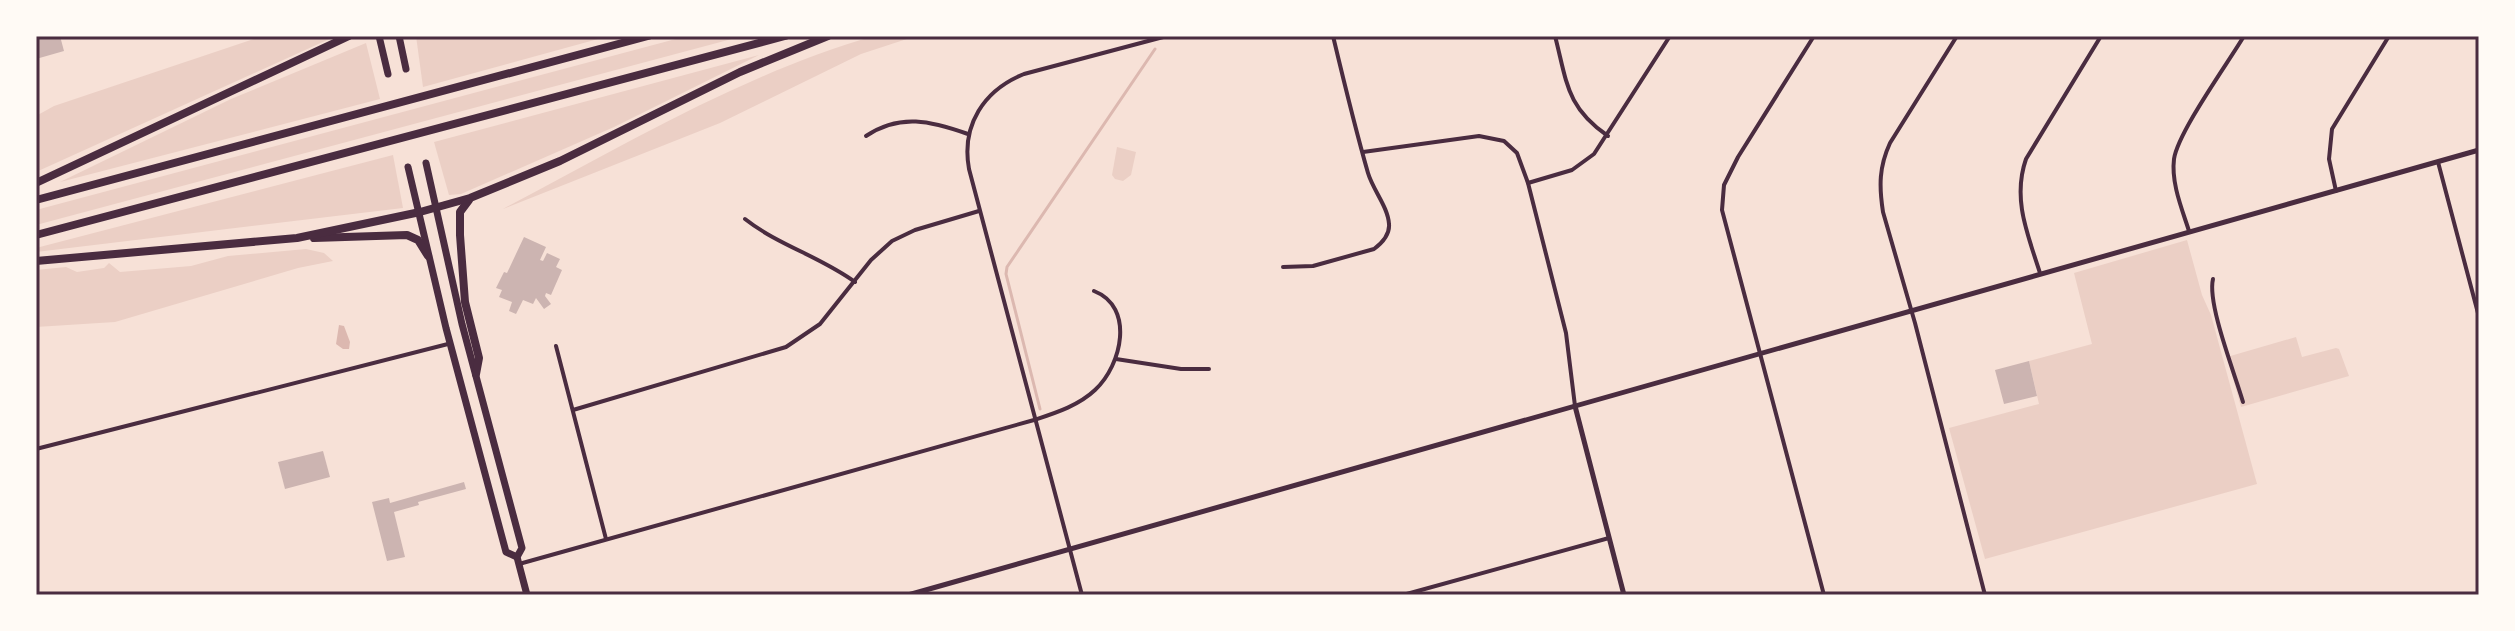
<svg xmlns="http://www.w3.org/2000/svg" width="2515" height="631" font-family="Helvetica,sans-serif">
	<rect width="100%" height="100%" fill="#f7e1d7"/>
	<g fill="#ebcfc5">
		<polygon points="263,36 336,36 36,172 36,116 54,106"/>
		<polygon points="416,36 609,36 423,87"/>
		<polygon points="687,36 743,36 36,225 36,210"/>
		<path d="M 874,36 L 916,36 L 861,54 L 720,123 L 503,209 C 623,146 742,74 874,36 Z"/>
		<polygon points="366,43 380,99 60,182 231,99"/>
		<polygon points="759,55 614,127 461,194 449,195 434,142"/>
		<polygon points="1117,147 1136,152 1131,175 1123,181 1115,179 1112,175"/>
		<polygon points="393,155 403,208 36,252 36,248"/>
		<polygon points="2187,240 2202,295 2211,315 2257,484 1985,559 1949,428 2039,404 2029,361 2092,344 2074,273"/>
		<polygon points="306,249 324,253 333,261 298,268 115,322 36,327 36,270 66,267 77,272 104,268 109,263 120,272 191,266 228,256"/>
		<polygon points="2296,337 2302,357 2336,348 2339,349 2349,376 2241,407 2227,357"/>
	</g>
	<polygon fill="#dcb8b0" points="339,325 344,326 350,342 349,349 343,349 336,344"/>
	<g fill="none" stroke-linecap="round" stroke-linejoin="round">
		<polyline stroke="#dcb8b0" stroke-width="3" points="1040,409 1006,274 1007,267 1155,49"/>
	</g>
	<g fill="#ccb4b1">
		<polygon points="36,36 60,36 64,51 36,59"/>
		<polygon points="524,237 546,247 540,260 543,261 547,253 560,259 556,267 562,270 551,295 546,293 545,296 551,304 544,309 536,298 533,304 523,300 516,314 509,311 512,302 499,297 502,290 496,288 504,272 507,273"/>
		<polygon points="2029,361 2037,396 2004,404 1995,370"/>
		<polygon points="323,451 330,477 285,489 278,462"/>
		<polygon points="464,482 466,489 418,502 419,505 394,512 405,557 387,561 372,502 389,498 390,503"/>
	</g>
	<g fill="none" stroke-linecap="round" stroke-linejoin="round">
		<g stroke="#4a2c40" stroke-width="4">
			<path d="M 1555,36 C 1567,82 1566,107 1608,136"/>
			<polyline points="1814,36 1738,157 1724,185 1722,210 1824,595"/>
			<path d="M 1957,36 L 1890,143 C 1879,167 1879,186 1883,212 L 1915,323 L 1985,595"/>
			<path d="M 866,136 C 900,113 931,121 968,134"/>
			<polyline points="1363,152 1479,136 1504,141 1517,153 1528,183 1566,333 1575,406"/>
			<polyline points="2438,162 2479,317"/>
			<polyline points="1528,183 1572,170 1594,154 1670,36"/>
			<polyline points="2336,191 2329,159 2332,129 2389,36"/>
			<path d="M 745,219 C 778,245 821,257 855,282"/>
			<path d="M 2189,231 C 2182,209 2171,183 2174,159 C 2178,132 2228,63 2244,36"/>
			<path d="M 1283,267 L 1313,266 L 1374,249 C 1382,243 1390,235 1389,224 C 1388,207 1373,190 1368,173 C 1355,128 1344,82 1333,36"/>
			<path d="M 2040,273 C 2028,235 2012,199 2026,159 L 2101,36"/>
			<path d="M 2213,279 C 2207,304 2235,374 2243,402"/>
			<polyline points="556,346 606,539"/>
			<polyline points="1116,359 1181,369 1209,369"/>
			<polyline points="573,410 786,347 820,324 871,260 892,241 915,230 979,211"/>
			<polyline points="36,449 448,344"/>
			<path d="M 519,564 L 1034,420 C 1055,413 1078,406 1095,390 C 1122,365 1135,307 1094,291"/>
			<path d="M 1082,595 L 969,169 C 961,125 984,90 1024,74 L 1167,36"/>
			<polyline points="1403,595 1609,538"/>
		</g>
		<g stroke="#4a2c40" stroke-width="5">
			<polyline points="1575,406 1624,595"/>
			<polyline points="908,595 2479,150"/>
		</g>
		<g stroke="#4a2c40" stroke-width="7">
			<polyline points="379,36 388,74"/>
			<polyline points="399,36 406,69"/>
			<polyline points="426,163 462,324 522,548 517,557 527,595"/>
			<polyline points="408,167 446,328 506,552 517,557"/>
		</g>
		<g stroke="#4a2c40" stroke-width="8">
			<polyline points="36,183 349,36"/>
			<polyline points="36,200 648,36"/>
			<polyline points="469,200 460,212 460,235 465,302 479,358 476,374"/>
			<polyline points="36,235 785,36"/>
			<polyline points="314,238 407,235 418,240 428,256"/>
			<polyline points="36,261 297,238 420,212 470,198 560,161 740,72 828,36"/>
		</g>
	</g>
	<rect width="2515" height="631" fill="none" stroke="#fffaf5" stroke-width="76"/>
	<rect x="38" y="38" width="2439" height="555" fill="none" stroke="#4a2c40" stroke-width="3"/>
</svg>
